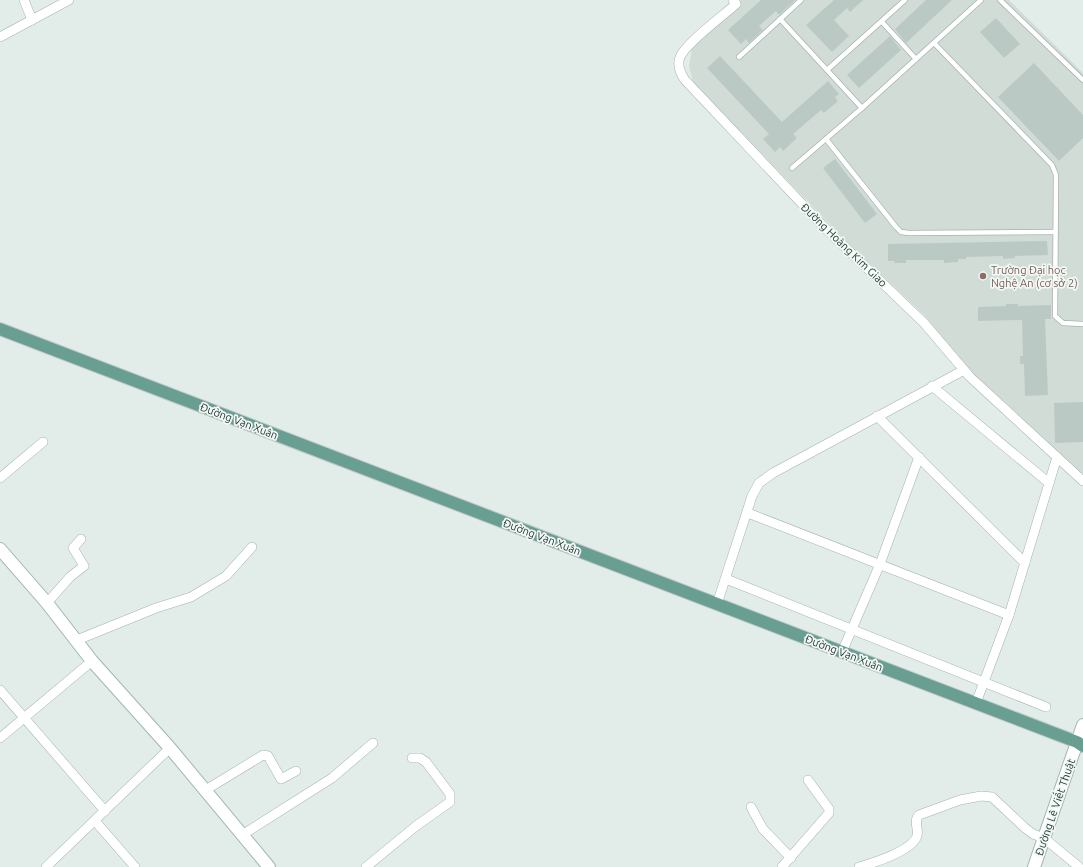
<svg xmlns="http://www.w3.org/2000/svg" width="1083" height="867" font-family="Ubuntu,sans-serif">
	<rect width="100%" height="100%" fill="#e2ece8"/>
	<polygon fill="#d1dcd7" points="741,0 1009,0 1083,73 1083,476 974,375 925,316 842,237 693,82 689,66 692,49"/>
	<g fill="#bbc9c4">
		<polygon points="761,0 795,0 779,15 776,11 759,26 763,30 749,43 746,39 741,44 728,30"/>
		<polygon points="834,0 863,0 850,12 847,8 834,20 849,36 832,52 806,25"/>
		<polygon points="926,0 952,0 906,43 895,29"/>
		<polygon points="996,18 1020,44 1004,58 980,32"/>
		<polygon points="890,36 901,50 859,88 847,75"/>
		<polygon points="720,56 782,122 828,81 839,94 835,97 838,101 824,113 821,110 793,134 797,138 783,151 780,147 775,152 763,139 769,134 707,68"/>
		<polygon points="1034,63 1083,115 1083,138 1059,161 998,97"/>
		<polygon points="835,159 877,214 865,223 823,168"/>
		<polygon points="1047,241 1048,255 1015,256 1015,258 1003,259 1003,256 966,257 966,259 958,259 958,262 944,263 944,260 906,260 906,263 894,263 895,261 888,261 888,244"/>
		<polygon points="1006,304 1018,304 1018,306 1051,305 1051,319 1045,319 1048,395 1025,396 1024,364 1020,364 1020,356 1023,356 1022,320 978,321 978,307 1006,306"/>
		<polygon points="1083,402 1083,442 1055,443 1054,403"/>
	</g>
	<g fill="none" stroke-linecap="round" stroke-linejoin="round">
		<g stroke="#a5b4af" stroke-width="6">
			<g id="lane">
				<polyline points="1000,0 1083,80"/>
				<polyline points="780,19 862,108"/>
				<polyline points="882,22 916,59"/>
				<polyline points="934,43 1052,165 1056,175 1055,316 1063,323 1083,324"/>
				<polyline points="739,57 801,0"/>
				<polyline points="827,70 905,0"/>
				<polyline points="826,139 896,227 901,232 909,233 1056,232"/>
				<polyline points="792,168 862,108 981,0"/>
			</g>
		</g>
		<g stroke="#a5b4af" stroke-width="10">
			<g id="street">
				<polyline points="24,0 32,20"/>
				<path d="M 733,0 L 736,4 C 724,15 686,43 680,57 C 677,65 680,73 685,80 L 823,226 L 924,323 L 970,377 L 1083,481"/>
				<polyline points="0,37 69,0"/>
				<polyline points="932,386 1049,483"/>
				<polyline points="877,416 1025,563"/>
				<polyline points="0,478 43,442"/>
				<polyline points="748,513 1009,615"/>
				<polyline points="726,579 1046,707"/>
				<polyline points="47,603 70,577 84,566 73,548 81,539"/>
				<polyline points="717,604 752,496 759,483 773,473 964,370"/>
				<polyline points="77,640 156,608 191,597 226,576 252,547"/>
				<polyline points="842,652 880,564 919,457"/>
				<polyline points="0,690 105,811"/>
				<polyline points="976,703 1009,615 1057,457"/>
				<polyline points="0,738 92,661"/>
				<polyline points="204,791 263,755 268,756 281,779 296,771"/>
				<polyline points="751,807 763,829 791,858"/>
				<polyline points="95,821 135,867"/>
				<polyline points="242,835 332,778 373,743"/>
				<polyline points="46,867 170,748"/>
				<polyline points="366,867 416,826 450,802 450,794 426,762 420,758 412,758"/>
				<polyline points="782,867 829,813 829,809 808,780"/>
				<path d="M 859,867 C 873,863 912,851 917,836 C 919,829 913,821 919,815 L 960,800 L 981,796 L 992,797 L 1025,828 L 1033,834 L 1044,838 L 1079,867"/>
			</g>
		</g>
		<g stroke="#a1b7b0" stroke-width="14">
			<g id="secondary">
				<polyline points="0,549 47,603 92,661 170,748 269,867"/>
				<polyline points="1034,867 1083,725"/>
			</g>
		</g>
		<g stroke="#c1c8c7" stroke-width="14">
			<polyline id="primary" points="0,329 1077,742 1083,746"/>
		</g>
		<use href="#lane" stroke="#fff" stroke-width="4.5"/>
		<use href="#street" stroke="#fff" stroke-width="9"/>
		<use href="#secondary" stroke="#fff" stroke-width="12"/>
		<use href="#primary" stroke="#699f93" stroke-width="12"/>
	</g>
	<circle fill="#8d6e63" stroke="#f3f8f6" stroke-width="1.5" cx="983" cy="276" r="4"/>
	<g text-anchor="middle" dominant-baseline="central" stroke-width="3.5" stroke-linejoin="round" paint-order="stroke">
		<g font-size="11" fill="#233c36" stroke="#f3f8f6">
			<text transform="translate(844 245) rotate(44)">Đường Hoàng Kim Giao</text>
			<text transform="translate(239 421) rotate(21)">Đường Vạn Xuân</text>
			<text transform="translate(542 537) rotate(21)">Đường Vạn Xuân</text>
			<text transform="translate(844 653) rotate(21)">Đường Vạn Xuân</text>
			<text transform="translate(1055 807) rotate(-71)">Đường Lê Viết Thuật</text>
		</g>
		<g font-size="11" fill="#785e54" stroke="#f3f8f6" text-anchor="start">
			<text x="991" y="270">Trường Đại học<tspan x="991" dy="13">Nghệ An (cơ sở 2)</tspan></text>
		</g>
	</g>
</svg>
